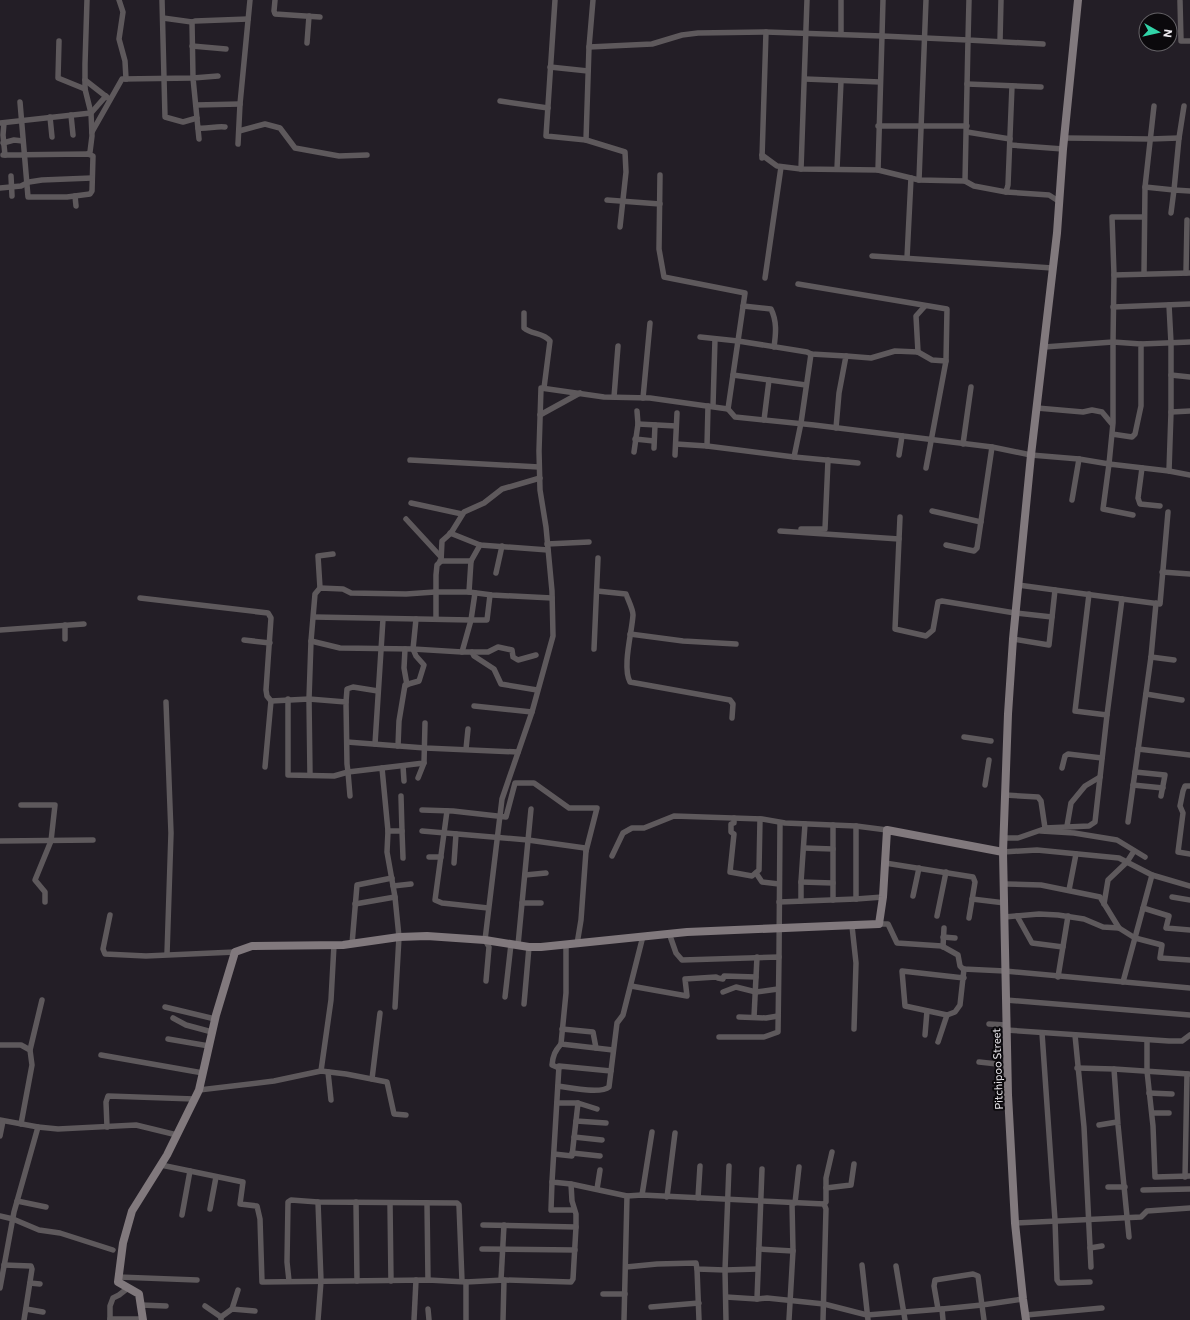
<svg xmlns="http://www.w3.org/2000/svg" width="1190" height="1320" font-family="Commissioner,sans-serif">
	<rect width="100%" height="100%" fill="#231e26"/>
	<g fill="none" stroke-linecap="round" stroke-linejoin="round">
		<g stroke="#5e595c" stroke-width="5.5">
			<polyline points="87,0 85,64 85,89 91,113 92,136 90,152 88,154"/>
			<polyline points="119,0 123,12 119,39 125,61 126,79"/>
			<polyline points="162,0 165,117 183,122 197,118"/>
			<polyline points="275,0 274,11 275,14 320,17"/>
			<polyline points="555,0 546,136 586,140 625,152 626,172 620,227"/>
			<polyline points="969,0 968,40 1043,44"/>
			<polyline points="1180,1 1181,41 1190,41"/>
			<polyline points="163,18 192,22"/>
			<polyline points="841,34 841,0"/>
			<polyline points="59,41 58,78 85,89"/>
			<polyline points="1000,41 1001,0"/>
			<polyline points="307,43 309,16"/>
			<polyline points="192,46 226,49"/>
			<polyline points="589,47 652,44 682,35 698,33 766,32 882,36 883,0"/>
			<polyline points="550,67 588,71"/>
			<polyline points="805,79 880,82"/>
			<polyline points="85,80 108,98"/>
			<polyline points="967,84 1041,87"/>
			<polyline points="500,101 548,108"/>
			<polyline points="196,105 240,104"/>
			<polyline points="71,115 73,135"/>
			<polyline points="50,117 52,137"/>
			<polyline points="0,123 91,113 106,96"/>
			<polyline points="4,123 3,135 5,155"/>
			<polyline points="878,126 967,126"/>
			<path d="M 198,128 C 207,129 216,126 225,127"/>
			<polyline points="239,131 265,124 280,128 295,148 339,156 367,155"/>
			<polyline points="92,132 122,79 193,78 192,22 195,21 248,19"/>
			<polyline points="967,132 1010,139"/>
			<polyline points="1065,138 1150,139 1179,138"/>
			<polyline points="199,139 193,78 218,76"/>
			<polyline points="586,140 589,47 593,0"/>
			<polyline points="3,143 14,140 23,141"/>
			<polyline points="238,144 240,104 250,0"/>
			<polyline points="1010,145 1063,149"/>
			<polyline points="3,155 88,154 93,156 92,191 90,194 67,197 28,197 20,102"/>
			<polyline points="762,155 777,166 801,169 878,170 919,180 965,181"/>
			<polyline points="762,158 766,32"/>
			<polyline points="801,169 807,0"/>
			<polyline points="837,169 841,81"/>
			<polyline points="878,170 882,36 968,40 965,181 974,186 1006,192 1008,185 1012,86"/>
			<polyline points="660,175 659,249 664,277 745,293 728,409 735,417 814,425 992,447 1031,455 1079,459 1109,464 1113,423 1113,342 1141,344 1141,406 1135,434 1132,437 1112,434"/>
			<polyline points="11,176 12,196"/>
			<polyline points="919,180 926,0"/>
			<polyline points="1145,187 1174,190 1179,138 1184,106"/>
			<polyline points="0,188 21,186 29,182 42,180 92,178"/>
			<polyline points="1006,192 1049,195 1060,202"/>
			<polyline points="75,196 76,206"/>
			<polyline points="607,200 660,204"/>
			<polyline points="1171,213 1174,190 1190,191"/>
			<polyline points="872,256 1052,268"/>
			<polyline points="907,258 911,178"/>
			<polyline points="1186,273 1187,220"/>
			<polyline points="1144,274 1145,187 1154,106"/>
			<polyline points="1114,275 1190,273"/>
			<polyline points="765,278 781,167"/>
			<polyline points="798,284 947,309 946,361 926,468"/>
			<polyline points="1169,305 1171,343 1171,412 1190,411"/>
			<path d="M 743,306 L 771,309 C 777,321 776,333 774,347"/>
			<polyline points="1113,307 1190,304"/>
			<path d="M 524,313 L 524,328 C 532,335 543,332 550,341 L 544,388"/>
			<polyline points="700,337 738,341 807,352 811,354 846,356 839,393 836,428"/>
			<polyline points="1141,344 1190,342"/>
			<polyline points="1044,347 1113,342 1114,275 1112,217 1144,217"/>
			<polyline points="918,352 916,316 925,306"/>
			<polyline points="846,356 871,358 895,351 918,352 932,360 946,361"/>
			<polyline points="733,375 806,385"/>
			<polyline points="1171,375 1190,377"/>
			<polyline points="614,397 618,346"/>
			<polyline points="643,398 650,323"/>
			<polyline points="713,406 715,339"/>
			<polyline points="1037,408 1083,412 1092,410 1102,412 1112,424"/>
			<polyline points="540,415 580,393"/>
			<polyline points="764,420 769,380"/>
			<polyline points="638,424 676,426"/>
			<polyline points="635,439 654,441"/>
			<polyline points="676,444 707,446 794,457 858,463"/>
			<polyline points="963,444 971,387"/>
			<polyline points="707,446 708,406"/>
			<polyline points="654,448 655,425"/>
			<polyline points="634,452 638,424 637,411"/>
			<polyline points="675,455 677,413"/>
			<polyline points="899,455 902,436"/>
			<polyline points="794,457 801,423 811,354"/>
			<polyline points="410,460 539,467"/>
			<polyline points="1142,468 1138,498 1140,504 1160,506"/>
			<polyline points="1169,471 1190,475"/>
			<polyline points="1072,500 1079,459"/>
			<polyline points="411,503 462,514"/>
			<polyline points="932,511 981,522"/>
			<polyline points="1133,515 1103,509 1109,464 1169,471 1171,412"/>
			<polyline points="900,517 895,629 926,636 933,630 938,602 942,601 1015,613 1052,617"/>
			<polyline points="406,519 441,557"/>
			<polyline points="801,529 825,529 828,460"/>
			<polyline points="780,531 899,539"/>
			<polyline points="450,533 480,545 548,550"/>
			<polyline points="547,544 589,542"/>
			<polyline points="946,545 974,551 977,548 992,447"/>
			<polyline points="440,561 471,561"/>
			<polyline points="1162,572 1190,574"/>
			<polyline points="496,573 502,546"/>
			<polyline points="1018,585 1122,599"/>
			<polyline points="320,588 318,556 333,554"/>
			<path d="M 597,591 L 626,594 C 628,600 633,609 633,615 C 632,632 622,667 630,682 L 730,700 L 733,704 L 732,718"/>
			<polyline points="469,592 471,561 480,545"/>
			<polyline points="1089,594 1075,711 1107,715 1122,599 1160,604 1168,512"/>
			<polyline points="140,598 268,613 271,618 266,690 267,696 271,701 309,699 310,775"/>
			<polyline points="314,617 471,620 475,593"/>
			<polyline points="436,619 436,575 437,565 441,561 442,541 451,533 464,512 484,503 502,489 540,478"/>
			<polyline points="65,625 65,639"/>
			<polyline points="0,630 84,624"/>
			<polyline points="630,634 683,641 736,644"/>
			<polyline points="1013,639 1049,645 1055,590"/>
			<polyline points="244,640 270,643"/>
			<polyline points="311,641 340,648 413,649 462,652 471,620 487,620 490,595"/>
			<polyline points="405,649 404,668 407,685"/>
			<polyline points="594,649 598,558"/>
			<polyline points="462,652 488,652 498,647 512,650 513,657 518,660 536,655"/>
			<polyline points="472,652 474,656 494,669 501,684 537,690"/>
			<polyline points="1151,657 1174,660"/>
			<polyline points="1146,694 1182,700"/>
			<polyline points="288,699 288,775 334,776 348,772 350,796"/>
			<polyline points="166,702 171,833 167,954"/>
			<polyline points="346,702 347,689 353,687 378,691"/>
			<polyline points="474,706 532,712"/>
			<polyline points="964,737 991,741"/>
			<polyline points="347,742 425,748 518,752"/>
			<polyline points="375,744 383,619"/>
			<polyline points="398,746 399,721 405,685 419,681 424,665 416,656 413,649 416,619"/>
			<polyline points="466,749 468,729"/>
			<polyline points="1138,749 1190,755"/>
			<polyline points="403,766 404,781"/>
			<polyline points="265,767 271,701"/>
			<polyline points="382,768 424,763 425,723"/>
			<polyline points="1062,768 1065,756 1068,754 1102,758"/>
			<polyline points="1135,772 1165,775 1161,796"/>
			<polyline points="418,778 424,763"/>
			<polyline points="985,785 989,760"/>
			<polyline points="1133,785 1163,788"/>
			<polyline points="1190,786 1185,786 1183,791 1180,806 1183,813 1178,852 1190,854"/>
			<polyline points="1005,795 1038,797 1041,801 1045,828 1089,826 1095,822 1107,715"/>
			<polyline points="401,796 402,831"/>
			<polyline points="21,805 55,805 51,841 35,880 45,892 45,902"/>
			<polyline points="422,810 453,811 506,817 515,783 534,783 569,808 597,808 586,851"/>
			<polyline points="447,811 435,900 442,903 488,908"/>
			<polyline points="734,818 734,823 731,824 731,832 734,834 730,872 752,876 759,870 760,819"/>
			<polyline points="1128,822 1151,657 1156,603"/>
			<polyline points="833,825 833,900"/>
			<polyline points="856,826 856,899 883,897"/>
			<polyline points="1067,826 1071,803 1085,786 1100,777"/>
			<polyline points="388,831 402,831 403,858"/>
			<polyline points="422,831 528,840 585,848 586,851 581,920 577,944"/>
			<polyline points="1041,831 1074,833 1117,840 1145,857"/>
			<polyline points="1004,838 1018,838 1044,829"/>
			<polyline points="0,841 93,840"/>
			<polyline points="804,848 833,849"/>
			<polyline points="1003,852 1037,850 1119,858 1152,875 1190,886"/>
			<polyline points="612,856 623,833 632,828 644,828 674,816 762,819 785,823 856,826 887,830"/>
			<polyline points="429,857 441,857"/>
			<polyline points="454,863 456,834"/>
			<polyline points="885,863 973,877 975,882 969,918"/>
			<polyline points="756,873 762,882 779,884"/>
			<polyline points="525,875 546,873"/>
			<polyline points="801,882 833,883"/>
			<polyline points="1005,884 1041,885 1100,897 1119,928 1135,938 1162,945 1160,958 1190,960"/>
			<polyline points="393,886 411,884"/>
			<polyline points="1069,890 1076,854"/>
			<polyline points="913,896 919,868"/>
			<polyline points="1172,897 1190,900"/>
			<polyline points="972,899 1005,903"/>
			<polyline points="801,901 801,882 805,824"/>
			<polyline points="779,902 856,899"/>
			<polyline points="522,903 541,903"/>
			<polyline points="355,904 395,897"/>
			<polyline points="1104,904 1108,880 1127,862 1134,851"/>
			<polyline points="1143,908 1169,916 1166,928 1190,930"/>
			<polyline points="110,915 103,949 105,954 146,956 235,952"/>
			<polyline points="937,916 946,872"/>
			<polyline points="1017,916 1032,943 1063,947"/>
			<polyline points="1005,917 1039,914 1058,915 1084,919 1103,927 1119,928"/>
			<polyline points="879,924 888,924 897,943 942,946 958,955 960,966 963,969 1005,971 1190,988"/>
			<polyline points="852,926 856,963 854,1029"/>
			<polyline points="669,933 676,953 682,960 779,957 778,1032 764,1037 719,1037"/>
			<polyline points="943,937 955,938"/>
			<polyline points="352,944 357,885 392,878"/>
			<polyline points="518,945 531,809"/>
			<polyline points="566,945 566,993 561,1044 613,1050"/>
			<polyline points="943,947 944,928"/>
			<polyline points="779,957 780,823"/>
			<polyline points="1058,977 1068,916"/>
			<polyline points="964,978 902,971 905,1006 947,1015 955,1012 960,1005 964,969"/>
			<polyline points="486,981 489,947 485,940 502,799 532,712 553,636 552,591 546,527 540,490 539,451 541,388 604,397 650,398 728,409"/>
			<polyline points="1123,982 1152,875"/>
			<polyline points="631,986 687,996 685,979 716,977 718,978 723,979 724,976 756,977"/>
			<polyline points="723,992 736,987 756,992 778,989"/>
			<polyline points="505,997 511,944"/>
			<polyline points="1006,1000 1190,1015"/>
			<polyline points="524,1004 529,947"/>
			<polyline points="165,1007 215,1019"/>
			<polyline points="395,1007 399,937 395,897 387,852 388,831 382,768 348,772 347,764 346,702 309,699 311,641 315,594 320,588 343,589 351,593 406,594 435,592 469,592 492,595 552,598"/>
			<polyline points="739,1017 766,1018 778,1016"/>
			<polyline points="754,1017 757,957"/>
			<polyline points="173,1018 186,1025 212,1032"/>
			<polyline points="989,1024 1006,1025"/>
			<polyline points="562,1029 593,1032 596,1048"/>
			<polyline points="1006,1030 1169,1041 1182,1041 1190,1035"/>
			<polyline points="1042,1033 1055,1220 1057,1280 1059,1283 1061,1283 1090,1282"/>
			<polyline points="925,1035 927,1011"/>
			<polyline points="1075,1035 1084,1127 1091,1267"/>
			<polyline points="168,1039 209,1046"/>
			<polyline points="1147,1040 1147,1071 1153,1126 1155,1177 1190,1176"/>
			<polyline points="938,1042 947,1015"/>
			<polyline points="0,1045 21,1045 30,1050 32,1065 21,1124"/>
			<polyline points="30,1050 42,1000"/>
			<polyline points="101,1055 203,1073"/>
			<polyline points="979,1062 1007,1065"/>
			<path d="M 559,1068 L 552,1065 C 553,1055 555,1051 561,1044"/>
			<polyline points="1077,1068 1114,1069 1118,1125 1129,1237"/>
			<polyline points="1114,1069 1189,1074"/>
			<polyline points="321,1071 331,1000 334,945"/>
			<polyline points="611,1071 559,1066 552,1182 571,1184 627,1196 642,1195 824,1204"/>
			<polyline points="328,1072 331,1100"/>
			<polyline points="372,1079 380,1013"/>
			<path d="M 558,1086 C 570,1088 601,1094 609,1087 L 617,1023 L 623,1015 L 643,936"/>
			<polyline points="199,1090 274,1081 321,1071 346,1074 387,1082 394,1114 406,1115"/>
			<polyline points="1149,1093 1172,1094"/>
			<polyline points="557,1103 578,1103"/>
			<polyline points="1152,1113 1169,1113"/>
			<polyline points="0,1120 38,1127 58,1129 136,1125 177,1135"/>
			<polyline points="576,1121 606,1123"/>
			<polyline points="1099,1125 1117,1122"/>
			<polyline points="107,1127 106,1102 108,1096 194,1099"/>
			<polyline points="0,1136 3,1121"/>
			<polyline points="574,1137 602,1140"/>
			<polyline points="572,1153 600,1156"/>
			<polyline points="554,1154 572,1156 578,1103 597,1109"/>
			<polyline points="161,1165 243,1182 240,1204 257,1206 260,1219 262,1282 428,1280 466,1282 504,1280 503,1320"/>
			<polyline points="1185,1177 1187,1074"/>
			<polyline points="552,1182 551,1210 574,1210"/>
			<polyline points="571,1184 572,1201 576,1214 576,1227"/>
			<polyline points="1108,1187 1125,1187"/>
			<polyline points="826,1188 851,1185 854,1164"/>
			<polyline points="597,1189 600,1170"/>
			<polyline points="1143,1190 1190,1189"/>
			<polyline points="642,1195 652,1132"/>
			<polyline points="667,1197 675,1133"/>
			<polyline points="698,1198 700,1166"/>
			<polyline points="17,1201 46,1207"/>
			<polyline points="318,1202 321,1281 318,1320"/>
			<polyline points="356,1202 357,1281"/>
			<polyline points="390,1203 391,1281"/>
			<polyline points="427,1203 428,1280"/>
			<polyline points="795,1203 799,1167"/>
			<polyline points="210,1209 216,1177"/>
			<polyline points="182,1215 190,1171"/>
			<polyline points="0,1216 13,1219 39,1230 60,1233 113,1250"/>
			<polyline points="1015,1223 1141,1217 1147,1211 1190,1208"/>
			<polyline points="483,1225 576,1227 573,1279 571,1282 504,1280"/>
			<polyline points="1090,1248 1102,1246"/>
			<polyline points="482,1249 575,1250"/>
			<polyline points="759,1249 793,1251"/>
			<polyline points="4,1265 31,1266 32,1269 24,1320"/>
			<polyline points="862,1265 868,1320"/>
			<polyline points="896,1266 905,1320"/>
			<polyline points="626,1267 657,1264 696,1263 697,1269 725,1270 758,1269"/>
			<polyline points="697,1269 699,1320"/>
			<polyline points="118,1277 197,1280"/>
			<polyline points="501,1280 504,1225"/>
			<polyline points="289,1281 287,1262 288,1202 291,1200 318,1202 457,1203 459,1205 462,1281"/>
			<polyline points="30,1283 40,1284"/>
			<polyline points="0,1288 14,1212 38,1127"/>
			<polyline points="603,1294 625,1294"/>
			<polyline points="726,1297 757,1299 767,1298 824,1304 867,1315 942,1309"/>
			<polyline points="757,1299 762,1169"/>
			<polyline points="141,1305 166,1306"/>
			<polyline points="205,1306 221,1317"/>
			<polyline points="651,1307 699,1303"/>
			<polyline points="26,1309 43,1312"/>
			<polyline points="232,1309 238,1290"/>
			<polyline points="428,1309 429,1320"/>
			<polyline points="938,1309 934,1286 935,1280 973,1274 978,1276 984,1320"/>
			<polyline points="1026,1315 1102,1308"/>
			<polyline points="110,1319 143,1319"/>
			<polyline points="110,1320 110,1306 113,1298 119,1295 128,1288"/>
			<polyline points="221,1320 221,1317 232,1309 255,1311"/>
			<polyline points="414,1320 416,1280"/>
			<polyline points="466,1320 466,1282"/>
			<polyline points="624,1320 627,1196"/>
			<polyline points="726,1320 725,1270 729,1166"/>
			<polyline points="789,1320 793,1251 792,1203"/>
			<polyline points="823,1320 826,1209 824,1204 826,1202 826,1178 832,1152"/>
			<polyline points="943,1320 942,1309 982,1305 1023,1299"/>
		</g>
		<g stroke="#81797d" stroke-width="8">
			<polyline points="143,1320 139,1294 118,1282 123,1243 132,1211 167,1155 199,1090 216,1015 235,952 252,946 343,945 399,937 427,936 485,940 529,947 541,947 687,932 879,924 883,897 887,830 1003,852"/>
			<polyline points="1026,1320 1023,1299 1015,1223 1008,1095 1003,852 1008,714 1013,639 1031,455 1057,233 1063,149 1078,0"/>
		</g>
	</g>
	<g text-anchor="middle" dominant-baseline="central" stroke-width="4" stroke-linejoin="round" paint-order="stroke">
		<g font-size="11" fill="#edeaef" stroke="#0b090c">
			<text transform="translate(997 1069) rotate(-92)">Pitchipoo Street</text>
		</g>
	</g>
	<g transform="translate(1158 32) rotate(98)"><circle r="19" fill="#0b090c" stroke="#656367"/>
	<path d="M0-3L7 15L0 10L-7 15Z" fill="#32d4a8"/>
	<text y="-6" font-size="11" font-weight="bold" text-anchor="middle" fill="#edeaef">N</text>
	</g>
</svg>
